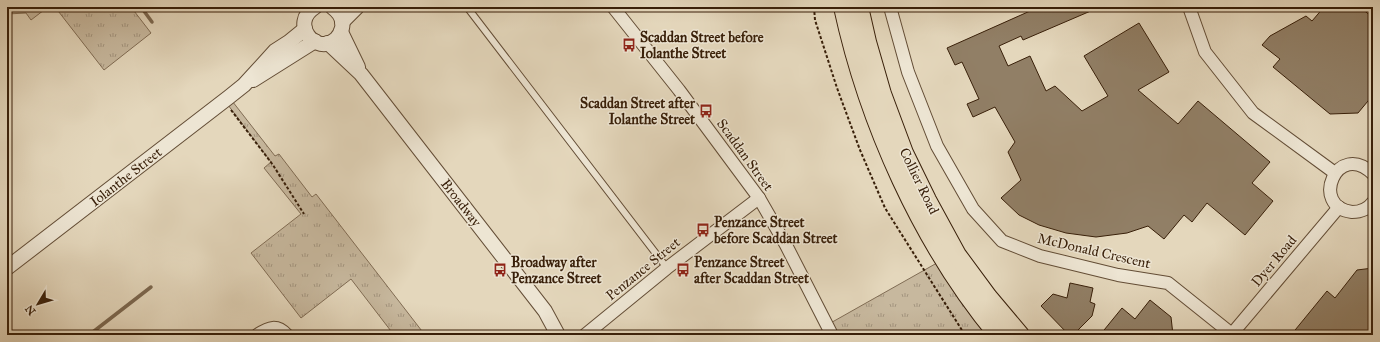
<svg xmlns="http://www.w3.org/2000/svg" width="1380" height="342" font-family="'IM FELL Great Primer',serif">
	<defs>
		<pattern id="park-tufts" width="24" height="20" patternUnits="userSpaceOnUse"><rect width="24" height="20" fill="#c7b89e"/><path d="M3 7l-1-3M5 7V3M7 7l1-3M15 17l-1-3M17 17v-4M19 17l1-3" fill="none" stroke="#a3957f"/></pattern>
	</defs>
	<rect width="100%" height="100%" fill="#e4d7bc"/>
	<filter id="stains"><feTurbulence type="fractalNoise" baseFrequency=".005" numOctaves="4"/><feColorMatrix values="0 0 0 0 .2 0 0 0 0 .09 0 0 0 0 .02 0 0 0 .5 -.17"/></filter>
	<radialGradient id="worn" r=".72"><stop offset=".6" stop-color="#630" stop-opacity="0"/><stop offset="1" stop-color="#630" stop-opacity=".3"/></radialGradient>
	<g fill="url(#park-tufts)" stroke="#806c54">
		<polygon points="7,7 48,7 31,20 26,13 7,14"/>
		<polygon points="55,7 131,7 151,33 104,70"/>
		<polygon points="229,97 275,156 279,154 312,197 316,194 425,335 394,335 351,279 301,318 251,253 301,214 264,168 271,162 225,101"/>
		<polygon points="944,259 998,335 832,335 827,325"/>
	</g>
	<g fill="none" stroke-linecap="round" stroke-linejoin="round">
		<g stroke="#7c6850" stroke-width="3.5">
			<polyline points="141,7 152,22"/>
			<polyline points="89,335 151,287"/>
		</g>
	</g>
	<g fill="#917f66" stroke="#381f09">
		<polygon points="1039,7 1100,7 1023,40 1021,36 999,46 1008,66 1030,56 1046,91 1055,86 1082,111 1108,96 1084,56 1139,23 1169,72 1138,90 1178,124 1198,101 1270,162 1252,183 1273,201 1245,235 1207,203 1192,222 1184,215 1164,239 1148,226 1127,233 1096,237 1066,233 1039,225 1019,215 1001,198 1021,180 1008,152 1015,142 995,107 973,117 967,104 979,99 962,62 955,65 947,48"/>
		<polygon points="1324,7 1360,7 1373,18 1373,95 1358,113 1330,114 1273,67 1280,59 1262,45 1270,36 1306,16 1312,21"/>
		<polygon points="1373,268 1373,335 1291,335 1327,291 1335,298 1357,270"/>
		<polygon points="1070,283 1093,288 1090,302 1095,304 1092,316 1073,335 1069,335 1041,306 1053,294 1067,298"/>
		<polygon points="1150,300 1171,317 1173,335 1100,335 1122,308 1135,319"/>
	</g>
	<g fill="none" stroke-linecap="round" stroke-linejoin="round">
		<g stroke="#634d36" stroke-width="8">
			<polyline id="service" points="467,7 667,268"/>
		</g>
		<g stroke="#634d36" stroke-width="14">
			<g id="minor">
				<polyline points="613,7 679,90 759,198 786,245 832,335"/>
				<polyline points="890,7 908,72 937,146 973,209 1002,241 1040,256 1118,275 1168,283 1233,335"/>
				<polyline points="1189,7 1205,52 1253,113 1335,173"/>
				<path d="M 1373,174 C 1337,139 1309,207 1352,212 C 1360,212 1368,209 1373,202"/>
				<path d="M 257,335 C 269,327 277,324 287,335"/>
				<polyline points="585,335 667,268 759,198"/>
				<polyline points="1231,335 1339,207"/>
			</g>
		</g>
		<g stroke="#634d36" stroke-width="16">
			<g id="tertiary">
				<path d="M 315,7 C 289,23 316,57 336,39 C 339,36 341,32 342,28 C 344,19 339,12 332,7"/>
				<polyline points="342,22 357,7"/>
				<polyline points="341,32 358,67"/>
				<polyline points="328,43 361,74 545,311 558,335"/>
				<polyline points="253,80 315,41"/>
				<polyline points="7,268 229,97 244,85 275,51 289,42 305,29"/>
			</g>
		</g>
		<g stroke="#381f09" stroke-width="20">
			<g id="primary">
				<path d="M 843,7 C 868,122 922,244 998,335"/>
				<polyline points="859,7 867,42 882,94 904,153 927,200 957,255 988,297 1020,335"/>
			</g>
		</g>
		<g stroke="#381f09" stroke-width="2" stroke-dasharray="3 2" stroke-linecap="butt">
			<polyline points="814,7 815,20 837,88 860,150 885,208 965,335"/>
			<polyline points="231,110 273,165 304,214"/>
		</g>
		<use href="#service" stroke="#ede5d3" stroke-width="6"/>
		<use href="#minor" stroke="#ede5d3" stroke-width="12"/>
		<use href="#tertiary" stroke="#ede5d3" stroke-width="14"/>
		<use href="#primary" stroke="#e4d7bc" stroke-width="18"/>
	</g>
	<defs>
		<g id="bus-bare" transform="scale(1.08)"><path d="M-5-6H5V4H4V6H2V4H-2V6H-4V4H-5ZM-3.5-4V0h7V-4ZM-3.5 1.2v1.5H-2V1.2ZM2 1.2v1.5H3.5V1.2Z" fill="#8f2418" stroke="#ede5d3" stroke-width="2.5" paint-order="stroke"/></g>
	</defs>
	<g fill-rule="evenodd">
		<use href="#bus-bare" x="629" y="45"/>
		<use href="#bus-bare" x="706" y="111"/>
		<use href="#bus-bare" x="703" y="230"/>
		<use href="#bus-bare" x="500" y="270"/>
		<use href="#bus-bare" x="683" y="270"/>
	</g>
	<g text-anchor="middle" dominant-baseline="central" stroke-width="3" stroke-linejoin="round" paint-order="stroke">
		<g font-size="14" font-weight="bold" fill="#381f09" stroke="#ede5d3" text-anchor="start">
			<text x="640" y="37">Scaddan Street before<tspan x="640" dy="16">Iolanthe Street</tspan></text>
			<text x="695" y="103" text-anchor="end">Scaddan Street after<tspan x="695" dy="16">Iolanthe Street</tspan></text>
			<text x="714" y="222">Penzance Street<tspan x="714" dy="16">before Scaddan Street</tspan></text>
			<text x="511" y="262">Broadway after<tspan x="511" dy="16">Penzance Street</tspan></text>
			<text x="694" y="262">Penzance Street<tspan x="694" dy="16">after Scaddan Street</tspan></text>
		</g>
		<g font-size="14" fill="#381f09" stroke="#ede5d3">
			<text transform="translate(745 155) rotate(54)">Scaddan Street</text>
			<text transform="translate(126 177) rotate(-38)">Iolanthe Street</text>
			<text transform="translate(919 181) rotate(64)">Collier Road</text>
			<text transform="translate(461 203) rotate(52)">Broadway</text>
			<text transform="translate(1094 251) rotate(13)">McDonald Crescent</text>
			<text transform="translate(1274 261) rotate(-50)">Dyer Road</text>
			<text transform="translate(643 269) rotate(-39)">Penzance Street</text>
		</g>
	</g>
	<rect width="1380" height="342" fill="none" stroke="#e4d7bc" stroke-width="24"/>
	<rect x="8" y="8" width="1364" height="326" fill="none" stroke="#381f09" stroke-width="2"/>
	<rect x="12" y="12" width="1356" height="318" fill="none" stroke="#381f09"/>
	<g transform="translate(38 304) rotate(232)" stroke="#ede5d3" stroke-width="3" paint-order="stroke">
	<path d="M0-3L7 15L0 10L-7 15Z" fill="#381f09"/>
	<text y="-6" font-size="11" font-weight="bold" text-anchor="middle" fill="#381f09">N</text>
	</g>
	<rect width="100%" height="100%" filter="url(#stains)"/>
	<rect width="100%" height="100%" fill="url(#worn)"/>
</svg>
